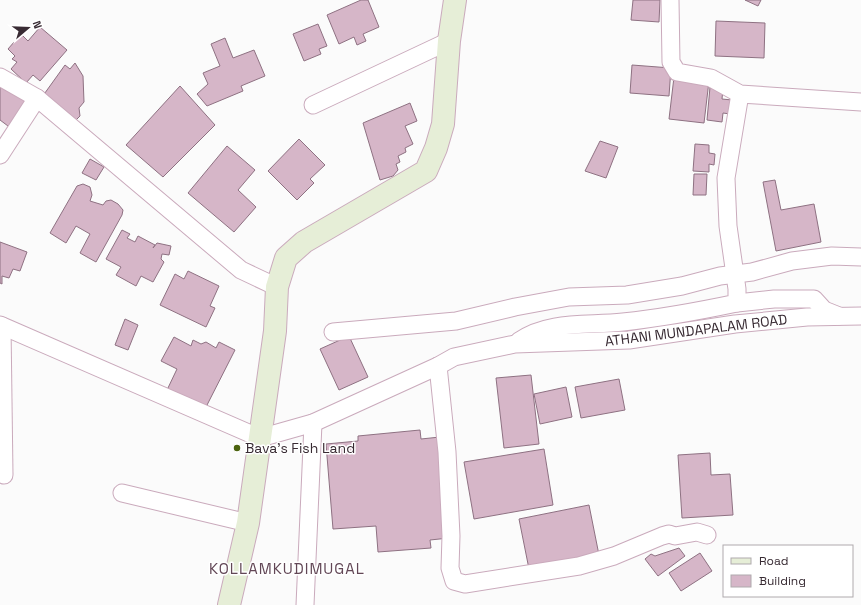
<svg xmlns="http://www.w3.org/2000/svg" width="861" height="605" font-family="'Space Grotesk',sans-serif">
	<rect width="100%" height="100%" fill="#fbfbfb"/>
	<g fill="#d6b6c8" stroke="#8e7182">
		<polygon points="361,0 368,0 379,27 363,34 366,41 357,45 354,37 339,44 327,15"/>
		<polygon points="633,0 660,0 659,22 631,20"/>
		<polygon points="745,0 761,0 758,6"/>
		<polygon points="716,21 765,23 764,58 715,56"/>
		<polygon points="318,24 327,46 319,49 321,54 304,61 293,34"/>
		<polygon points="40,27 67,50 40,81 33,75 26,83 11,69 17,62 12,59 15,56 8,49 21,34 28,41"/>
		<polygon points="225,38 233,58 254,50 265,76 241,86 243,91 207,106 197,94 208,84 203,73 220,66 211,44"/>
		<polygon points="75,63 83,76 84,102 79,108 80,116 68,128 37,104 65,65 70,69"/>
		<polygon points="632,65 671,68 669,96 630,93"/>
		<polygon points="674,77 709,81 704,123 669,119"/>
		<polygon points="0,80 39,109 11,125 8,126 0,120"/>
		<polygon points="180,86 215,125 163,177 126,145"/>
		<polygon points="710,87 723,88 722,99 732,100 730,114 723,113 722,122 707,120"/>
		<polygon points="410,103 417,121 405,126 413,144 405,148 406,152 398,156 400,162 396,164 398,170 393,176 380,180 363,123"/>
		<polygon points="299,139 325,165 310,179 314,183 297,200 268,171"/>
		<polygon points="600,141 618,147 606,178 585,171"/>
		<polygon points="695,144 709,145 709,153 715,154 714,165 709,164 709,172 693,171"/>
		<polygon points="227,146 255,170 238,190 256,207 234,232 188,193"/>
		<polygon points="90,159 104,167 96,180 82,173"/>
		<polygon points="694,174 707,174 706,195 693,195"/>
		<polygon points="775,180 781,210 814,204 821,242 776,251 763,182"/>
		<polygon points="83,184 90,187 92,195 90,201 103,205 106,201 111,200 118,204 123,210 122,215 96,262 80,253 90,234 76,226 66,243 50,233 77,186"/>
		<polygon points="122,230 130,234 127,238 135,242 138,236 155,245 153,248 157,243 171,246 169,255 162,254 161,259 164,262 153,282 141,276 136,286 116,275 121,267 106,259"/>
		<polygon points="0,242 27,252 20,271 13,269 9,278 2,276 2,284 0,283"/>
		<polygon points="188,271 219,286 210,306 215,308 206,327 160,305 175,274 184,279"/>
		<polygon points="125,319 138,325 128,350 115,345"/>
		<polygon points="349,336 368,377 339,390 320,349"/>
		<polygon points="174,337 191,346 193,340 201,344 206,342 216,348 219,342 235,350 205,409 167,390 177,369 161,361"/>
		<polygon points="531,375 539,444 504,448 496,378"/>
		<polygon points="619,379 625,410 581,418 575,387"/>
		<polygon points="566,387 572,417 540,424 534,394"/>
		<polygon points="420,430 421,439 440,437 449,538 430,540 431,548 378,552 376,526 333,529 326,444 358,441 358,436"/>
		<polygon points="544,449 553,505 474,519 464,462"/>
		<polygon points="710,453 711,475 730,474 733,515 682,518 678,455"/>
		<polygon points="589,505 599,555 529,569 519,519"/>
		<polygon points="679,548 685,556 658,576 645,559 651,554 655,556"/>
		<polygon points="700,553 712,571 681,591 669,573"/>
	</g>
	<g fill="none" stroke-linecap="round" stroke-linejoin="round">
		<g stroke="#caaabc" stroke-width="19">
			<g id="street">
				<polyline points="670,0 671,62 677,72 711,78 740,94 861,102"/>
				<polyline points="0,77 37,98 241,270 277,287"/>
				<polyline points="313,105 449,41"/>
				<polyline points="0,155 37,98"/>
				<polyline points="737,303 774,299 814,299 824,310 839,316"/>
				<polyline points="0,325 260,438 313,423 438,366 454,357 515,344 629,340 735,324 807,317 861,316"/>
				<polyline points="2,326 4,475"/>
				<polyline points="333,332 456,321 515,307 569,297 627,295 682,286 720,276 752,272 792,261 832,256 861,257"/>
				<path d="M 519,341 C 549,320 588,326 623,322 C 661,318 699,311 737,303 L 737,289 L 728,226 L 726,178 L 740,94"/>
				<polyline points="438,366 447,452 451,536 450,568 454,581 465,584 579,566 614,556 662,536 669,534 675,536 697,532 707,535"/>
				<polyline points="122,493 248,523"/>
				<polyline points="305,605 313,423"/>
			</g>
		</g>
		<g stroke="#caaabc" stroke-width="24">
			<polyline id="secondary" points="229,605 248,523 275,331 277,287 286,258 304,242 426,171 436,148 443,124 449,41 455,0"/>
		</g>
		<use href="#street" stroke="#fff" stroke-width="17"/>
		<use href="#secondary" stroke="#e6eed7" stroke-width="22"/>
	</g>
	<circle fill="#4b620e" stroke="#fff" stroke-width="1.5" cx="237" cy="448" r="4"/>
	<g text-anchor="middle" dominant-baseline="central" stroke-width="3" stroke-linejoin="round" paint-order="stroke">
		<g font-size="14" fill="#382b33" stroke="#fff">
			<text transform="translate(696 330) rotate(-7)">ATHANI MUNDAPALAM ROAD</text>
		</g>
		<g font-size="14" fill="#382b33" stroke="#fff" text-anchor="start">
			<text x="245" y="448">Bava's Fish Land</text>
		</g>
		<g font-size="15" letter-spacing="1" fill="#624756" stroke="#fff">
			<text x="287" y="568">KOLLAMKUDIMUGAL</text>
		</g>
	</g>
	<rect x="723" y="545" width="130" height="52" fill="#ffffff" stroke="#afaaad"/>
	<rect x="731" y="558" width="20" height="6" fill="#e6eed7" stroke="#afaaad"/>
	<text x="759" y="565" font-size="12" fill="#382b33">Road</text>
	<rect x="731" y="575" width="20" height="12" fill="#d6b6c8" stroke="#afaaad"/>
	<text x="759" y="585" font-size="12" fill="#382b33">Building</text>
	<g transform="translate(28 28) rotate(71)" stroke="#ffffff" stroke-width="3" paint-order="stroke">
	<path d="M0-3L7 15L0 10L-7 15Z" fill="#382b33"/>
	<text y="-6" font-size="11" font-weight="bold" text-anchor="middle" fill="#382b33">N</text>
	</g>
</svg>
